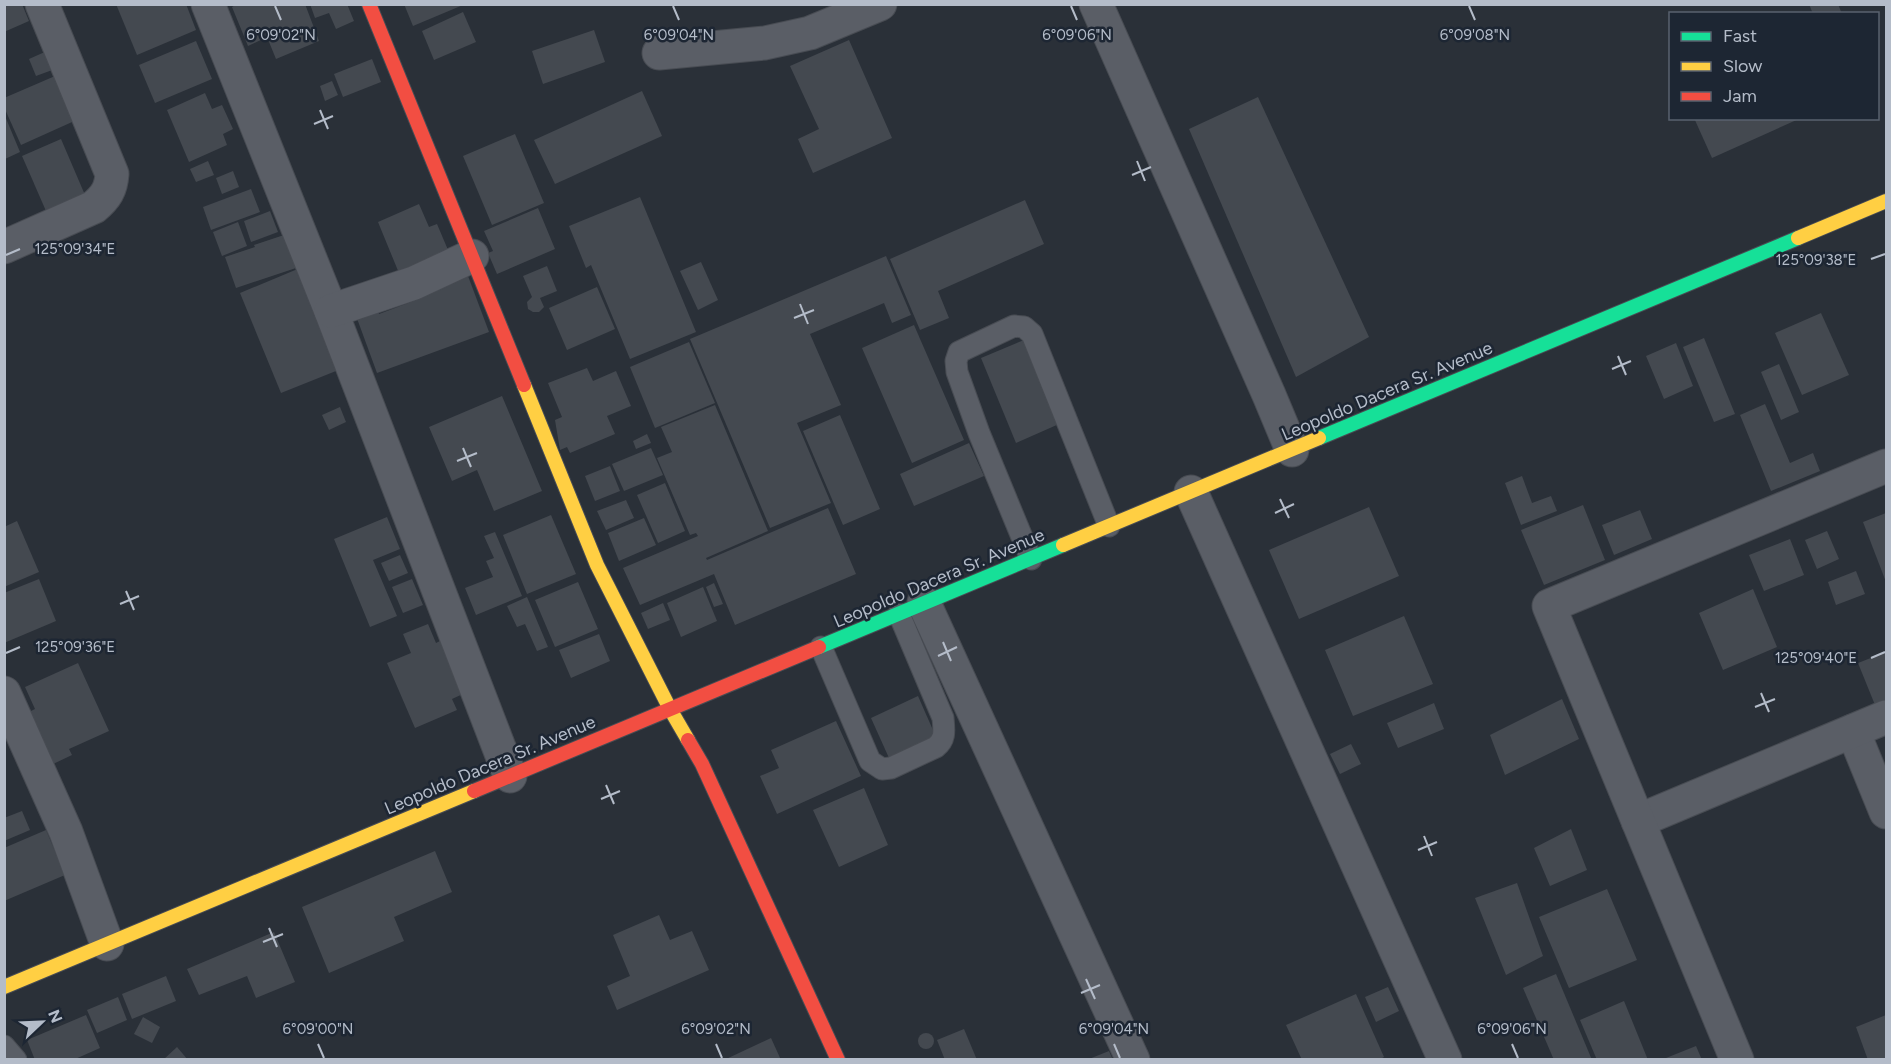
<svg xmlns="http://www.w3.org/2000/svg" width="1891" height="1064" font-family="Figtree,sans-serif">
	<rect width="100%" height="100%" fill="#2a3038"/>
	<g fill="#444950">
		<polygon points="4,4 22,4 29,21 4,32"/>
		<polygon points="116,4 186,4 196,30 137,55"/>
		<polygon points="237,4 305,4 319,41 276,59 267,37 248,46 232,7"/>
		<polygon points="310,4 347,4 354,21 336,29 329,13 315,18"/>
		<polygon points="404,4 463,4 463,5 413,26"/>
		<polygon points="1809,4 1838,4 1842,14 1813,14"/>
		<polygon points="463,12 476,42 434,60 422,31"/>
		<polygon points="594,30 605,62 543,84 532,51"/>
		<polygon points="849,40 892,138 813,173 798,139 819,129 790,66"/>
		<polygon points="196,41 212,79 155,103 139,65"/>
		<polygon points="47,51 55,69 36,76 29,59"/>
		<polygon points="372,59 381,82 343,97 334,74"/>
		<polygon points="62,73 81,118 21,145 4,107 4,98"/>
		<polygon points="332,81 338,95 325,101 320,86"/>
		<polygon points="642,91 662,136 555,184 534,140"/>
		<polygon points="205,93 212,109 222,105 233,129 223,134 227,145 189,162 167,110"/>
		<polygon points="1258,97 1369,337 1296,377 1189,129"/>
		<polygon points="5,116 20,152 5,159"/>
		<polygon points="1694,118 1801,118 1712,158"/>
		<polygon points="515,134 544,203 492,225 463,156"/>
		<polygon points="61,139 85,195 46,211 22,156"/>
		<polygon points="208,161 214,175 196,182 190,169"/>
		<polygon points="233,171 239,187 222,194 216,178"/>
		<polygon points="251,189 260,212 211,230 203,207"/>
		<polygon points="640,197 696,332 630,359 591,265 586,268 569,226"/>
		<polygon points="1025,200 1044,244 938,291 949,318 920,330 890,259"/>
		<polygon points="419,204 429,227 437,224 451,257 401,278 378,222"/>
		<polygon points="538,208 555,249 497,274 488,253 493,251 484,231"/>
		<polygon points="270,211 278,232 251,242 244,221"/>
		<polygon points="238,222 247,246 222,256 213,232"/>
		<polygon points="290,233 302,266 236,288 225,257 255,247 254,245"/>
		<polygon points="886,256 911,315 892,323 884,303 810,334 841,405 797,423 831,503 770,528 690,339"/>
		<polygon points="701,262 718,300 698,310 680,271"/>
		<polygon points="547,266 557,291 540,298 544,307 539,312 533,312 528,309 527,302 532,297 523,276"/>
		<polygon points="300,268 341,369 281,393 240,293"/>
		<polygon points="468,276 489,332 377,373 355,313 376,306 379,314 416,300 415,297"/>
		<polygon points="597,287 615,329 567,350 549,308"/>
		<polygon points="1821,313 1849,375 1802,395 1775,333"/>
		<polygon points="914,325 964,440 912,463 862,348"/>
		<polygon points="1704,338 1735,414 1714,422 1683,347"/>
		<polygon points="1024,340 1059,424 1016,443 981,358"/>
		<polygon points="689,342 715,403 655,428 630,367"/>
		<polygon points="1676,343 1693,386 1664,399 1646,356"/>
		<polygon points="1779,364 1799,412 1781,420 1761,372"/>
		<polygon points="587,368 593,381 616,371 631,406 607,416 615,434 570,453 567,447 560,450 555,420 562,417 548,383"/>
		<polygon points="502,396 542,491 494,511 477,470 452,481 429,427"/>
		<polygon points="1765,404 1790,463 1813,453 1820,471 1771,491 1740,415"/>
		<polygon points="715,405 768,531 706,558 707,560 828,508 856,574 735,625 714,574 640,605 623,568 698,536 696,533 690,535 657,458 672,452 661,427"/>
		<polygon points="340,407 346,422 329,430 322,415"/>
		<polygon points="840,415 880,509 843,525 803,431"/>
		<polygon points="647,434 651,443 636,449 633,441"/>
		<polygon points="969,443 984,476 914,506 900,474"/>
		<polygon points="651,448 663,475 624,491 612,464"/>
		<polygon points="610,466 620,491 595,501 585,476"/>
		<polygon points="1522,476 1532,503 1551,496 1557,511 1521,525 1505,483"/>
		<polygon points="665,483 685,531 658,543 637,495"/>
		<polygon points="626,500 634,518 606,530 597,511"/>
		<polygon points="1583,505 1605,560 1544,585 1521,530"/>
		<polygon points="1369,507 1399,576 1299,619 1269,550"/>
		<polygon points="1640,510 1652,539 1614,555 1602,525"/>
		<polygon points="1886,513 1886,582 1863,522"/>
		<polygon points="551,515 576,574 527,594 503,535"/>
		<polygon points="387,517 400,549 373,560 397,616 370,627 334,539"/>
		<polygon points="644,518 656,545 619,561 608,533"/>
		<polygon points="17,521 39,572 4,587 4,527"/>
		<polygon points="1827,531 1839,559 1817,569 1805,540"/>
		<polygon points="495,532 522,596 476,615 465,588 493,577 486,561 494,558 484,536"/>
		<polygon points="1790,539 1804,575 1764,591 1749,555"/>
		<polygon points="400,555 408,573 389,581 381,563"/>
		<polygon points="1856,571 1865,594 1836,605 1828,582"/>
		<polygon points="39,579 56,621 4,643 4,593"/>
		<polygon points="412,579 423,605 403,613 392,587"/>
		<polygon points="578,582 598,629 555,647 535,600"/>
		<polygon points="714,583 723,604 714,607 706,587"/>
		<polygon points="703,587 717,621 681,637 667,603"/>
		<polygon points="1753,589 1777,647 1723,670 1699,613"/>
		<polygon points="527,597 548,647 537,651 525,624 517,627 507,606"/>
		<polygon points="663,603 670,620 648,629 641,613"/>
		<polygon points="1404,616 1433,684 1353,716 1325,650"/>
		<polygon points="428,624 436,643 442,640 465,693 452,699 457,710 415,728 387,663 411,653 403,634"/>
		<polygon points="599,634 610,661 571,678 559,650"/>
		<polygon points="1886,652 1886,701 1875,705 1858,663"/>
		<polygon points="78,663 109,731 69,749 72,755 51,765 27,713 35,709 25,687"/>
		<polygon points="918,696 936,737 889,758 871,718"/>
		<polygon points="1562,699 1579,739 1505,775 1490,735"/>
		<polygon points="1434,703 1444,729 1398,748 1387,723"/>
		<polygon points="836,721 861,776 777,814 760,776 779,768 771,750"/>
		<polygon points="1351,744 1361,764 1340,774 1330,754"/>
		<polygon points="864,788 888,845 839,867 813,810"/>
		<polygon points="22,811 30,830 4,841 4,818"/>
		<polygon points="1571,829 1587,870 1550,886 1534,848"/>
		<polygon points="46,830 65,875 4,901 4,848"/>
		<polygon points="435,851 452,892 394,917 404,941 329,973 302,907"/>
		<polygon points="1517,883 1543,956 1506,975 1475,898"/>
		<polygon points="1607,889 1637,960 1569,988 1539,917"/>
		<polygon points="659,915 670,940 692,931 709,970 617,1010 607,986 630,976 613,935"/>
		<polygon points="274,932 295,982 256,998 247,976 199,995 187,969"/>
		<polygon points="1556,974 1592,1060 1554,1060 1523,988"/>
		<polygon points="166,976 176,1001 132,1019 122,994"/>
		<polygon points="1388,987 1399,1011 1376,1022 1365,997"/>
		<polygon points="1356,994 1384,1057 1379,1060 1302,1060 1286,1025"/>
		<polygon points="118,997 127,1020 97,1033 87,1010"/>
		<polygon points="1624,1001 1648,1060 1597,1060 1580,1020"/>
		<polygon points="86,1015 100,1048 73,1060 35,1060 27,1040"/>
		<polygon points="1886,1015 1886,1060 1868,1060 1856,1027"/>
		<polygon points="143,1017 160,1027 152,1043 134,1034"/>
		<polygon points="964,1029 977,1060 945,1060 937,1040"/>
		<circle cx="926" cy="1041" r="8"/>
		<polygon points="771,1038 781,1060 724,1060"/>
		<polygon points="1696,1046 1702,1060 1667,1060 1666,1058"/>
		<polygon points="177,1047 188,1060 163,1060"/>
		<polygon points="1109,1051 1113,1060 1089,1060 1089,1059"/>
	</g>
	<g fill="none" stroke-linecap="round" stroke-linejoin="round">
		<g stroke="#484c53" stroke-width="23">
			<g id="lane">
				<polyline points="1031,559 979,433 957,372 956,361 959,352 1014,326 1024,327 1032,334 1109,526"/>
				<path d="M 821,647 L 870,761 L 882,769 L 891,768 L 936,747 C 946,739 944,730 943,718 L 899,614"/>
				<polyline points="4,1046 16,1060"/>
			</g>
		</g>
		<g stroke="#484c53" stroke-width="35">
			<g id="street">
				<polyline points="208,4 331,311 510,776"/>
				<polyline points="1096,4 1269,395 1292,450"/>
				<polyline points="659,53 765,43 810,33 880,4"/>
				<path d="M 4,247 L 94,207 C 106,197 111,189 112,174 L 42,4"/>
				<polyline points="331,311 414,283 472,256"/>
				<polyline points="1191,492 1445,1060"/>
				<polyline points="924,603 1133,1060"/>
				<polyline points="4,693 66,832 107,944"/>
				<polyline points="1853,731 1886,812"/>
				<polyline points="1638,821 1886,717"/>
				<polyline points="1737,1060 1549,606 1886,466"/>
			</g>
		</g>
		<g stroke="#484c53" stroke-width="16">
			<g id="fast">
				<polyline points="1319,438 1798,238"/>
				<polyline points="819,647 1063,545"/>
			</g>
		</g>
		<g stroke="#484c53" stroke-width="16">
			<g id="slow">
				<polyline points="1798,238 1886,201"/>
				<polyline points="524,385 597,565 670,709 688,740"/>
				<polyline points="1063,545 1319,438"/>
				<polyline points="4,987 474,791"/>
			</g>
		</g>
		<g stroke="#484c53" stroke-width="16">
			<g id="jam">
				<polyline points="369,4 524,385"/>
				<polyline points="688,740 702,764 838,1060"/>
				<polyline points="474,791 819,647"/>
			</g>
		</g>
		<use href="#lane" stroke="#5a5e66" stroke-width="21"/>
		<use href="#street" stroke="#5a5e66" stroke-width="33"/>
		<use href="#fast" stroke="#16e098" stroke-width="14"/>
		<use href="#slow" stroke="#ffcf43" stroke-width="14"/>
		<use href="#jam" stroke="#f24e42" stroke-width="14"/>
	</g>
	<path fill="none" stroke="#b4bcc9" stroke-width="2" d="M 275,6 L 281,20M 673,6 L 679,20M 1071,6 L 1077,20M 1469,6 L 1475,20M 320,110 L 328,129M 314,124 L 333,116M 1137,161 L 1145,181M 1132,175 L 1151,167M 6,255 L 20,249M 1871,259 L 1885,254M 800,304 L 808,324M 794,318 L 814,310M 1618,356 L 1626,375M 1612,369 L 1631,361M 463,448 L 471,467M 457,461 L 477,453M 1280,499 L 1289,518M 1275,513 L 1294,504M 126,591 L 134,610M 120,604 L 139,596M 943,642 L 951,661M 6,653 L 20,647M 938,656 L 957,647M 1871,658 L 1885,652M 1761,693 L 1769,712M 1755,707 L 1775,699M 606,785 L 614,804M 601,799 L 620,791M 1424,836 L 1432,856M 1418,850 L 1437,842M 269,928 L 277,947M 263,942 L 283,934M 1086,979 L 1095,999M 1081,993 L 1100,985M 318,1044 L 324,1058M 716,1044 L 722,1058M 1114,1044 L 1120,1058M 1512,1044 L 1518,1058"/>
	<g text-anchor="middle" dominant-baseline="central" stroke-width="5" stroke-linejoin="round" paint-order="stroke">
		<g font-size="18" fill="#b4bcc9" stroke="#1d2633">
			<text transform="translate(1387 391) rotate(-23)">Leopoldo Dacera Sr. Avenue</text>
			<text transform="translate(939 578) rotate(-23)">Leopoldo Dacera Sr. Avenue</text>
			<text transform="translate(490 765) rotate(-23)">Leopoldo Dacera Sr. Avenue</text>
		</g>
	</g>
	<g font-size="15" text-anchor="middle" fill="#b4bcc9" stroke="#1d2633" stroke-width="5" stroke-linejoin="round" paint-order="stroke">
		<text x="281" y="40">6°09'02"N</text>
		<text x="679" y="40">6°09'04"N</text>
		<text x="1077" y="40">6°09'06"N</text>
		<text x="1475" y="40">6°09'08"N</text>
		<text x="75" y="254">125°09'34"E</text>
		<text x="1816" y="265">125°09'38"E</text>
		<text x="75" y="652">125°09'36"E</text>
		<text x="1816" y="663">125°09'40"E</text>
		<text x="318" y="1034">6°09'00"N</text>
		<text x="716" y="1034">6°09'02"N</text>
		<text x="1114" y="1034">6°09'04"N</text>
		<text x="1512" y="1034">6°09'06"N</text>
	</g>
	<rect width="1891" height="1064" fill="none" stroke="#b4bcc9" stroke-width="12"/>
	<rect x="1669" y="12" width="210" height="108" fill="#1d2633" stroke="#59626f" stroke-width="1.5"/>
	<rect x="1681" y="32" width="30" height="9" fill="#16e098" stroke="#59626f" stroke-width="1.5"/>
	<text x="1723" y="42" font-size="18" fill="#b4bcc9">Fast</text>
	<rect x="1681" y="62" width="30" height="9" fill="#ffcf43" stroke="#59626f" stroke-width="1.5"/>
	<text x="1723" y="72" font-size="18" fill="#b4bcc9">Slow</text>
	<rect x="1681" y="92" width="30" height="9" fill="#f24e42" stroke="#59626f" stroke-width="1.5"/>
	<text x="1723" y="102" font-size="18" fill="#b4bcc9">Jam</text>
	<g transform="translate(42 1022) rotate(67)" stroke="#1d2633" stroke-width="4.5" paint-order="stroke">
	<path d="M0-4.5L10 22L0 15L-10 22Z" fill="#b4bcc9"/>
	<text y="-9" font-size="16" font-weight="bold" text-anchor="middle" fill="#b4bcc9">N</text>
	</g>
</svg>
